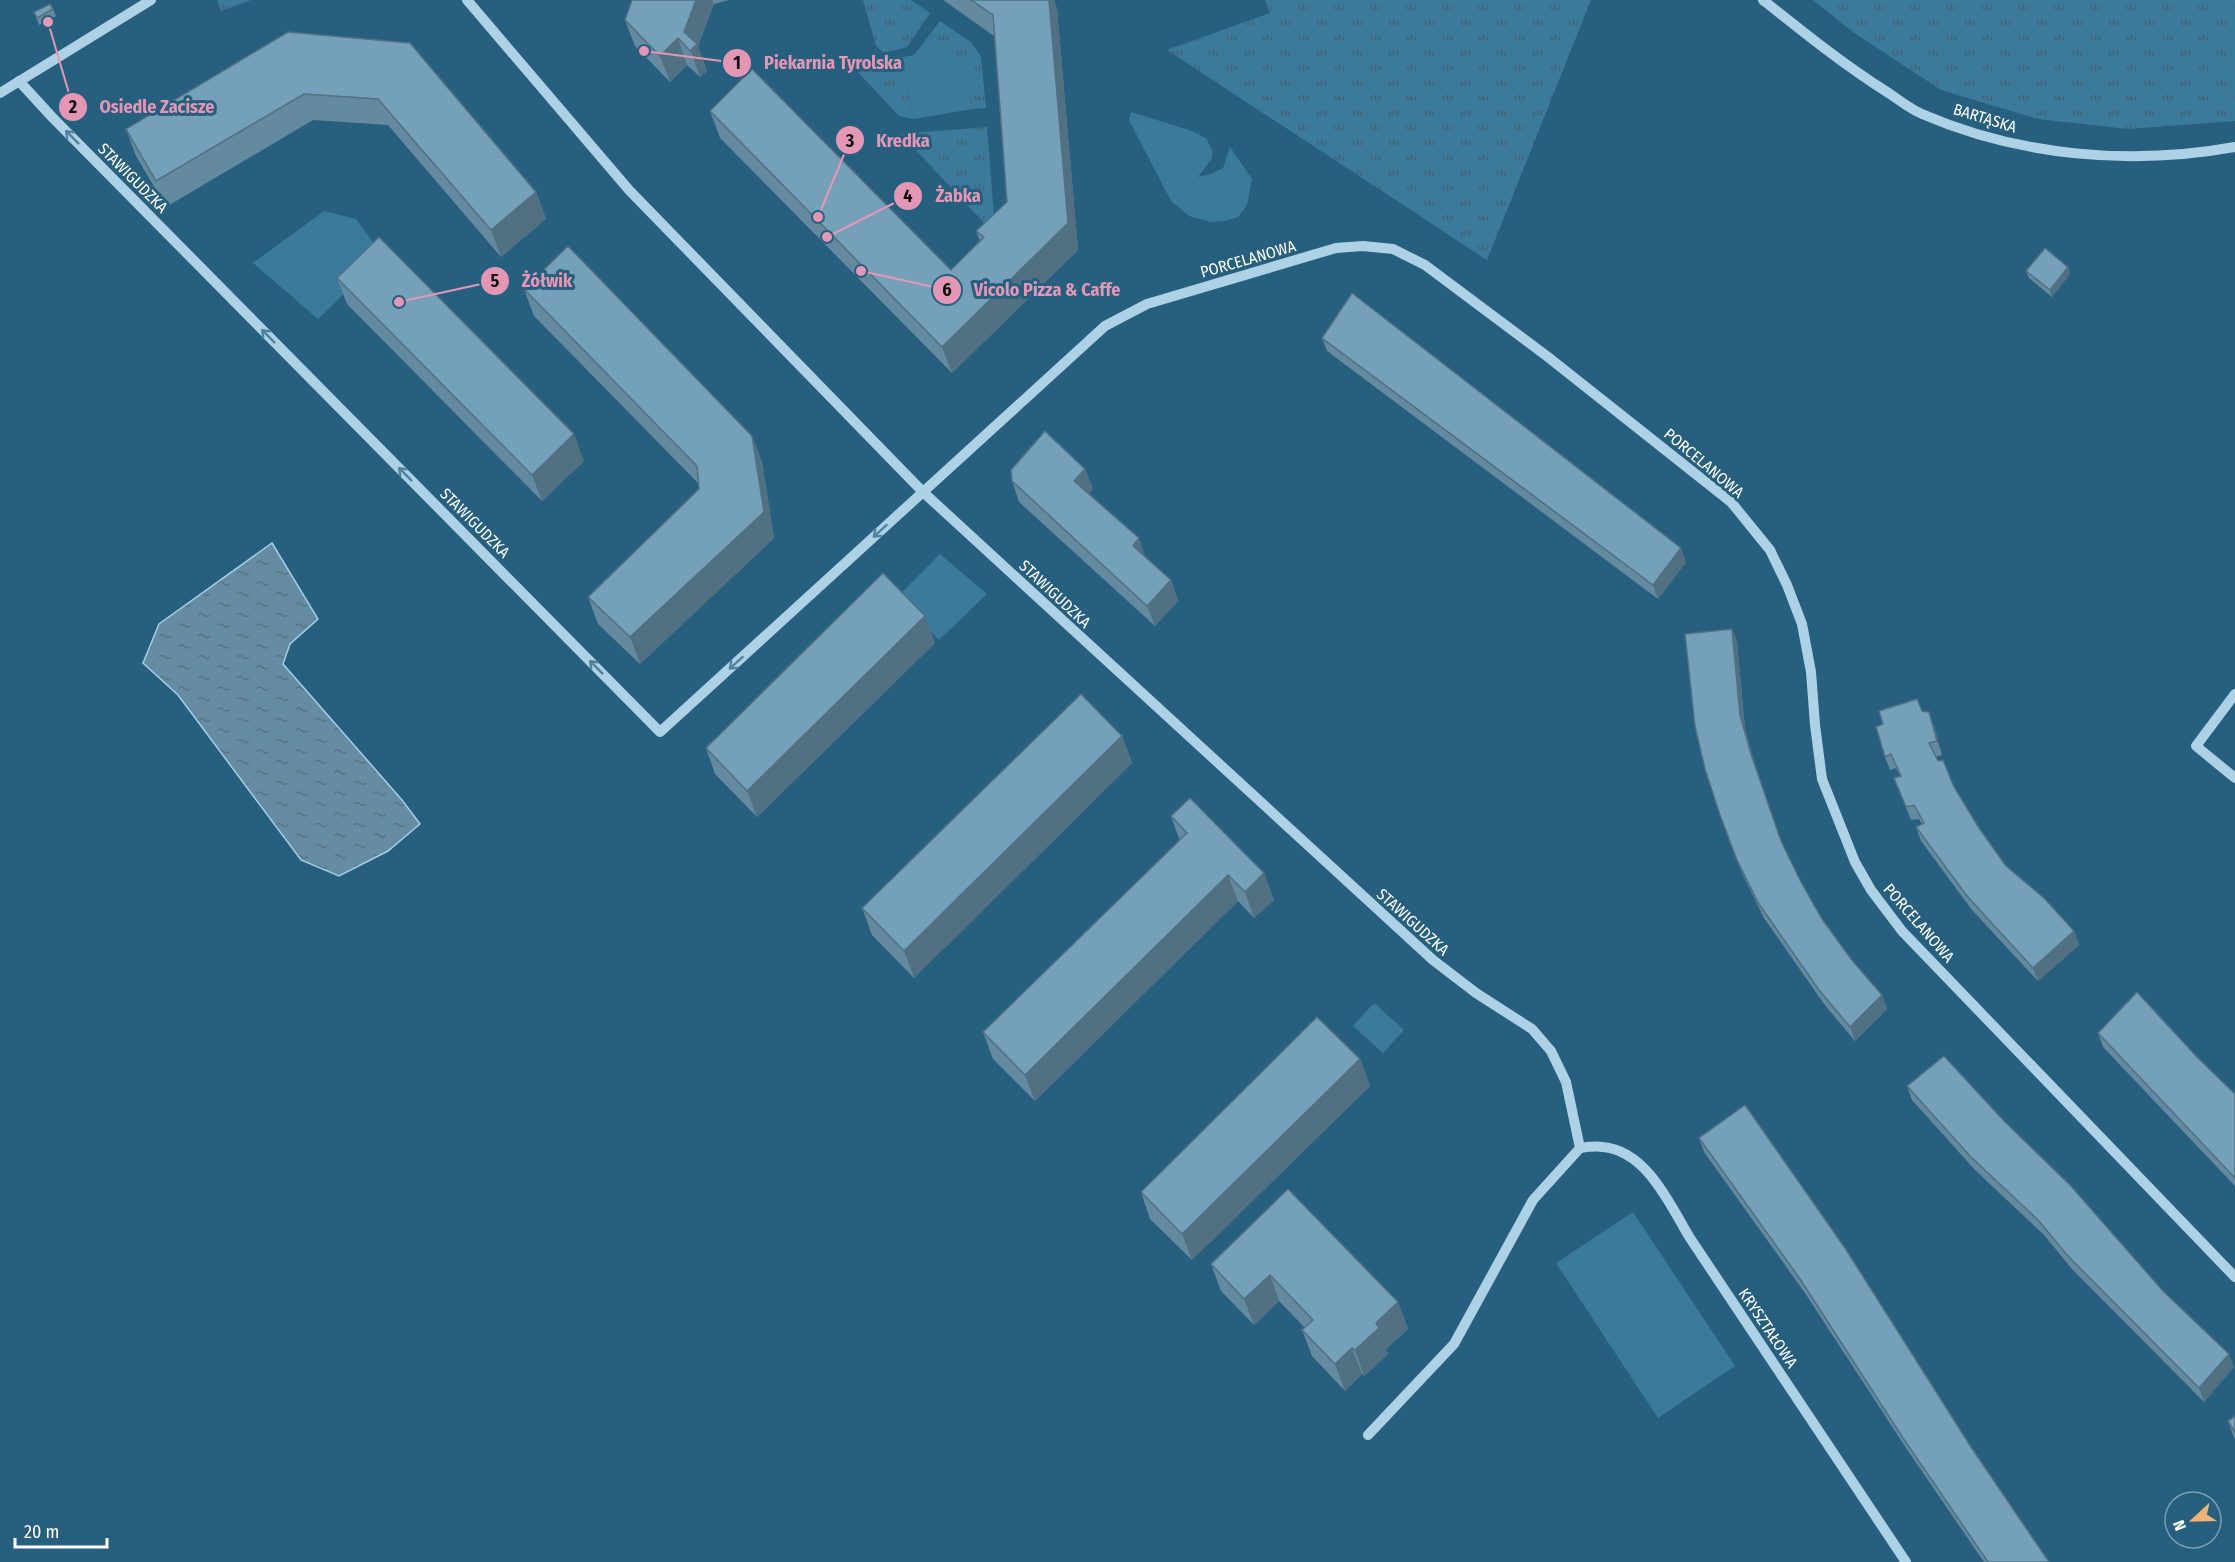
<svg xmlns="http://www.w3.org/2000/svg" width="2235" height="1562" font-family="'Fira Sans Condensed',sans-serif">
	<defs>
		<pattern id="grass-tufts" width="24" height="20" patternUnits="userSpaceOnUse" patternTransform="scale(1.5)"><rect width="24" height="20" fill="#3c7a9c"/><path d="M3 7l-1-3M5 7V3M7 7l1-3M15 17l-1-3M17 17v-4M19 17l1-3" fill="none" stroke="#446374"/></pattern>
		<pattern id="water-ripples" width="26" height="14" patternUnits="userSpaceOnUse" patternTransform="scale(1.5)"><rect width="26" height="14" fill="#658ca2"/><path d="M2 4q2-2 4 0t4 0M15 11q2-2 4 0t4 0" fill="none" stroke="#5b7280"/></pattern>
	</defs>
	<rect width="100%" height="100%" fill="#275f7f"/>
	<g fill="url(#grass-tufts)">
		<polygon points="217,0 251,0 221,11"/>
		<polygon points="863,0 911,0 930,13 907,47 884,53 876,46"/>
		<polygon points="1265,0 1591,0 1487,260 1167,50 1270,13"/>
		<polygon points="1813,0 2235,0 2235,121 2128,129 2038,119 1941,90 1853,32"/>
		<polygon points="940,21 971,42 981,57 986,108 973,109 966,62 931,33"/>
		<polygon points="869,55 880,61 903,57 913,119 899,116 855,69"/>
		<polygon points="987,127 994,217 986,225 901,134"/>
	</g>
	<g fill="#3c7a9c">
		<polygon points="931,33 966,62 973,109 913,119 903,57 914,55"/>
		<polygon points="1131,112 1192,131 1206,138 1212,150 1212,158 1198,177 1211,174 1223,168 1230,147 1252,179 1247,205 1238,217 1225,221 1211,222 1189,216 1171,201 1129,120"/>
		<polygon points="324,211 356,219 383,256 318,319 253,263"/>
		<polygon points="940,554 987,594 939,640 897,597"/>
		<polygon points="1374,1003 1404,1030 1383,1053 1353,1026"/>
		<polygon points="1633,1212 1735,1366 1658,1418 1556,1263"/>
	</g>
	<polygon fill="url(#water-ripples)" stroke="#a2cfe6" stroke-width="1.5" points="272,543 318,619 290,644 283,664 402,800 420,824 388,851 339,876 301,860 178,695 143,663 159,624"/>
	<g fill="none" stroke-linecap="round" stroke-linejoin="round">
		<g stroke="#aed2e5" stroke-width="10">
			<polyline points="467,0 629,190 923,492 1433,960 1476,993 1532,1029 1551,1051 1566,1082 1580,1148 1533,1200 1454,1344 1368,1435"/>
			<path d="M 1763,0 C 1803,32 1844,65 1887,92 C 1898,99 1910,109 1922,114 C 2019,156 2131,166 2235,147"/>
			<polyline points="19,81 52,117 660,732 1105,326 1147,304 1336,248 1363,246 1393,249 1425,265 1548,357 1731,502 1770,550 1787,585 1802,624 1811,672 1815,725 1822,779 1855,862 1871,890 1902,931 2235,1277"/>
			<polyline points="0,93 151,0"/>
			<polyline points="2235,694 2196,746 2235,778"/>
			<path d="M 1580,1148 C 1587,1147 1596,1146 1603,1147 C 1647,1151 1670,1205 1690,1238 L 1906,1562"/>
		</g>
	</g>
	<g fill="#648a9f">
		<polygon points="632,0 729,0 714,4 698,46 707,71 700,77 687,65 670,82 635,46 625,20"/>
		<polygon points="943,0 1054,0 1057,9 1078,250 952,373 720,138 710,111 951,270 980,241 976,231 1007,202 994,36"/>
		<polygon points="53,9 56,16 39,25 34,12"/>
		<polygon points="288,32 536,192 546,219 501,257 388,125 313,120 166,207 136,156 126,129"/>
		<polygon points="2068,267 2070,274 2052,297 2029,278 2026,271"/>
		<polygon points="337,278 584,461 542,501 347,304"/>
		<polygon points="524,289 752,436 762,462 774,538 640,664 598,624 588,597 699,489 699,484 534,316"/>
		<polygon points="1322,338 1686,562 1658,599 1327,351"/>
		<polygon points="1085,469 1093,489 1089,493 1146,557 1171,580 1178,601 1155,626 1019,502 1012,481"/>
		<polygon points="925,616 935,643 757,817 715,774 706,748"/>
		<polygon points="1732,629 1737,642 1745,729 1756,768 1782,843 1801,882 1822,919 1851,959 1882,995 1887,1009 1855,1041 1824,1004 1764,918 1742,873 1720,815"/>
		<polygon points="1934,726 1942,755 1936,757 1979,828 2006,866 2074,931 2079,945 2038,981 1972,910 1921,841 1916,827 1922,824 1919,819 1911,820 1894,778 1900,776 1896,768 1890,770 1885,757"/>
		<polygon points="1122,736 1132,763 914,978 872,935 862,908"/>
		<polygon points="1171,816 1264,873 1274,900 1254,918 1238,901 1035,1101 993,1059 983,1032 1180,841"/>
		<polygon points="2098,1033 2197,1057 2235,1094 2235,1186 2103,1047"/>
		<polygon points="1360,1059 1370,1086 1192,1260 1150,1219 1141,1192"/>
		<polygon points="1907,1086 2005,1122 2234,1367 2204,1402 2072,1269 2044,1235 1975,1170 1912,1100"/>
		<polygon points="1699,1138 2049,1562 1984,1562 1908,1451 1805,1293 1704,1152"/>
		<polygon points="1288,1189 1398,1302 1408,1329 1386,1349 1388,1354 1364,1376 1362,1374 1345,1391 1312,1356 1302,1330 1305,1328 1279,1301 1254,1325 1221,1291 1211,1264"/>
		<polygon points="2235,1416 2235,1439 2233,1435 2228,1421"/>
	</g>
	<g fill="#517082">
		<polygon points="696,0 712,0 714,4 698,46 707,71 700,77 684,32"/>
		<polygon points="1049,0 1054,0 1057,9 1078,250 952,373 942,347 1068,223"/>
		<polygon points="678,38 687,65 670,82 660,56"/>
		<polygon points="536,192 546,219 501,257 491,230"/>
		<polygon points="2068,267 2070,274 2052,297 2050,290"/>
		<polygon points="574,434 584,461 542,501 532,475"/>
		<polygon points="752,436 762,462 774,538 640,664 630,637"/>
		<polygon points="1085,469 1093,489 1082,501 1074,481"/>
		<polygon points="1139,538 1146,559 1133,546"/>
		<polygon points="1681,548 1686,562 1658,599 1653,585"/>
		<polygon points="1171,580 1178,601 1155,626 1147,606"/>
		<polygon points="925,616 935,643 757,817 747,791"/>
		<polygon points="1732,629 1737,642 1745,729 1756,768 1751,754 1740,715"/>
		<polygon points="1929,712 1934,726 1942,755 1937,741"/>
		<polygon points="1122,736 1132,763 914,978 904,951"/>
		<polygon points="1264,873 1274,900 1254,918 1245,892"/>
		<polygon points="1228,875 1238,901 1035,1101 1025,1075"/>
		<polygon points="2074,931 2079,945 2038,981 2033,968"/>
		<polygon points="1882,995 1887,1009 1855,1041 1850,1027"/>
		<polygon points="1360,1059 1370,1086 1192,1260 1182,1234"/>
		<polygon points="1270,1275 1279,1301 1254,1325 1244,1299"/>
		<polygon points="1398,1302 1408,1329 1386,1349 1388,1354 1364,1376 1355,1350 1376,1323"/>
		<polygon points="1352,1348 1362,1374 1345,1391 1335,1364"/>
		<polygon points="2229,1354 2234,1367 2204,1402 2199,1388"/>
	</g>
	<g fill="#74a0b9" stroke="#517082" stroke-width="1.5">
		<polygon points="632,0 696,0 684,32 697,44 690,51 678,38 660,56 625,20"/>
		<polygon points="971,0 1049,0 1068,223 942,347 710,111 752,69 951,270 984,237 976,231 1007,202 993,15"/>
		<polygon points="50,4 53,9 37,18 34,12"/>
		<polygon points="288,32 410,43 536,192 491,230 378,99 304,94 156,181 126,129"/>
		<polygon points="379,237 574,434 532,475 337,278"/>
		<polygon points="568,246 752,436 764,512 630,637 588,597 699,489 697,466 524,289"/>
		<polygon points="2045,248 2068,267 2050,290 2026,271"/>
		<polygon points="1352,293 1681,548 1653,585 1322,338"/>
		<polygon points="1045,431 1085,469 1074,481 1139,538 1133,546 1171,580 1147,606 1012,481 1011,470"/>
		<polygon points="883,573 925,616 747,791 706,748"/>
		<polygon points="1732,629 1740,715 1751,754 1781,841 1801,882 1822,919 1851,959 1882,995 1850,1027 1819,990 1759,904 1737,860 1720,815 1705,769 1695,726 1685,634"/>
		<polygon points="1081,694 1122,736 904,951 862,908"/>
		<polygon points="1917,699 1922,711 1929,712 1937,741 1929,743 1938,761 1943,760 1954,787 1979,828 2006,866 2044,898 2074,931 2033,968 1967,896 1916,827 1924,823 1914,805 1906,807 1894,778 1901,776 1891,754 1885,757 1876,727 1883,724 1879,711"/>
		<polygon points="1190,798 1264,873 1245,892 1228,875 1025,1075 983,1032 1187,833 1171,816"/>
		<polygon points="2137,992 2197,1057 2235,1094 2235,1178 2098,1033"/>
		<polygon points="1317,1017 1360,1059 1182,1234 1141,1192"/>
		<polygon points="1944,1056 2005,1122 2070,1185 2163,1291 2229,1354 2199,1388 2067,1255 2039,1221 1970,1156 1907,1086"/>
		<polygon points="1745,1105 1845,1248 1971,1447 2049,1562 1988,1562 1903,1438 1800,1279 1699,1138"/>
		<polygon points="1288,1189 1398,1302 1376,1323 1379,1328 1355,1350 1352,1348 1335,1364 1302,1330 1313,1320 1270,1275 1244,1299 1211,1264"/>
		<polygon points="2235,1416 2235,1432 2228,1421"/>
	</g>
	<defs><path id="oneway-shaft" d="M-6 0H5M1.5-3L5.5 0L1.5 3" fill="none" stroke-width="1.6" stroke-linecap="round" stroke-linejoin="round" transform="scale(1.5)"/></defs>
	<g stroke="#50829e">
		<use href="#oneway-shaft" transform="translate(72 137) rotate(-135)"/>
		<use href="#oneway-shaft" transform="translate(268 336) rotate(-135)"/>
		<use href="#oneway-shaft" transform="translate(405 474) rotate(-135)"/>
		<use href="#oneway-shaft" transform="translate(880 531) rotate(138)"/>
		<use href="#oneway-shaft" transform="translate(736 663) rotate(138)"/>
		<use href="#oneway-shaft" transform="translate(596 667) rotate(-135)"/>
	</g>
	<g text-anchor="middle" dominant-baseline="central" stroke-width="6" stroke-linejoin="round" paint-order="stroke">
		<g font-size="16" fill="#fff" stroke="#275f7f">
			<text transform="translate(1985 118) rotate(17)">BARTĄSKA</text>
			<text transform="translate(133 178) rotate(45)">STAWIGUDZKA</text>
			<text transform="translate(1248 259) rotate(-16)">PORCELANOWA</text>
			<text transform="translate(1704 463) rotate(40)">PORCELANOWA</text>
			<text transform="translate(475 523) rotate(45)">STAWIGUDZKA</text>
			<text transform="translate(1055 594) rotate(43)">STAWIGUDZKA</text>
			<text transform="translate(1413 922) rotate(42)">STAWIGUDZKA</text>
			<text transform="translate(1919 923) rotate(49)">PORCELANOWA</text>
			<text transform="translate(1768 1328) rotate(56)">KRYSZTAŁOWA</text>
		</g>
	</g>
	<path fill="none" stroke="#e497b5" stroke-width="2" d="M644 51L737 63M48 22L73 107M818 217L850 140M827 237L908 196M399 302L495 281M861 271L947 290"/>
	<g fill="#e497b5" stroke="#275f7f" stroke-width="2">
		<circle cx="644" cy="51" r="6"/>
		<circle cx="48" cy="22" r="6"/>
		<circle cx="818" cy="217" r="6"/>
		<circle cx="827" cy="237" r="6"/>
		<circle cx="399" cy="302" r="6"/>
		<circle cx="861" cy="271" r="6"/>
		<circle cx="737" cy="63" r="15"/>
		<circle cx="73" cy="107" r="15"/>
		<circle cx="850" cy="140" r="15"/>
		<circle cx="908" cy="196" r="15"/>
		<circle cx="495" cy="281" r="15"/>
		<circle cx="947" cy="290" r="15"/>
	</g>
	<g font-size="18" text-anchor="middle" font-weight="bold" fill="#111">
		<text x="737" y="69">1</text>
		<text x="73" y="113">2</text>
		<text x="850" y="147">3</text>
		<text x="908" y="202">4</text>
		<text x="495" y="287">5</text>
		<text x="947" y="296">6</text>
	</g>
	<g font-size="18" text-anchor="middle" font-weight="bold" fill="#e497b5" stroke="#275f7f" stroke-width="6" stroke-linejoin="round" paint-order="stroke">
		<text x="833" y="69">Piekarnia Tyrolska</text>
		<text x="157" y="113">Osiedle Zacisze</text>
		<text x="903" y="147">Kredka</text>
		<text x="958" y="202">Żabka</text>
		<text x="547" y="287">Żółwik</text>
		<text x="1047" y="296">Vicolo Pizza &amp; Caffe</text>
	</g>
	<g transform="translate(2193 1520) rotate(248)"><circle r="28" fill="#275f7f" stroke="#7d9fb2" stroke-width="1.5"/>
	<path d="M0-4.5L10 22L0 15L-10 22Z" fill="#edb274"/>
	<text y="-9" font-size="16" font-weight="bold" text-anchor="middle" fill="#ffffff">N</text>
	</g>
	<path d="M15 1538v9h92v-9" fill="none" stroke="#ffffff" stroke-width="3"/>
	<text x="24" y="1538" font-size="18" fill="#ffffff" stroke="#275f7f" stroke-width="4.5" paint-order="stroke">20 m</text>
</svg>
